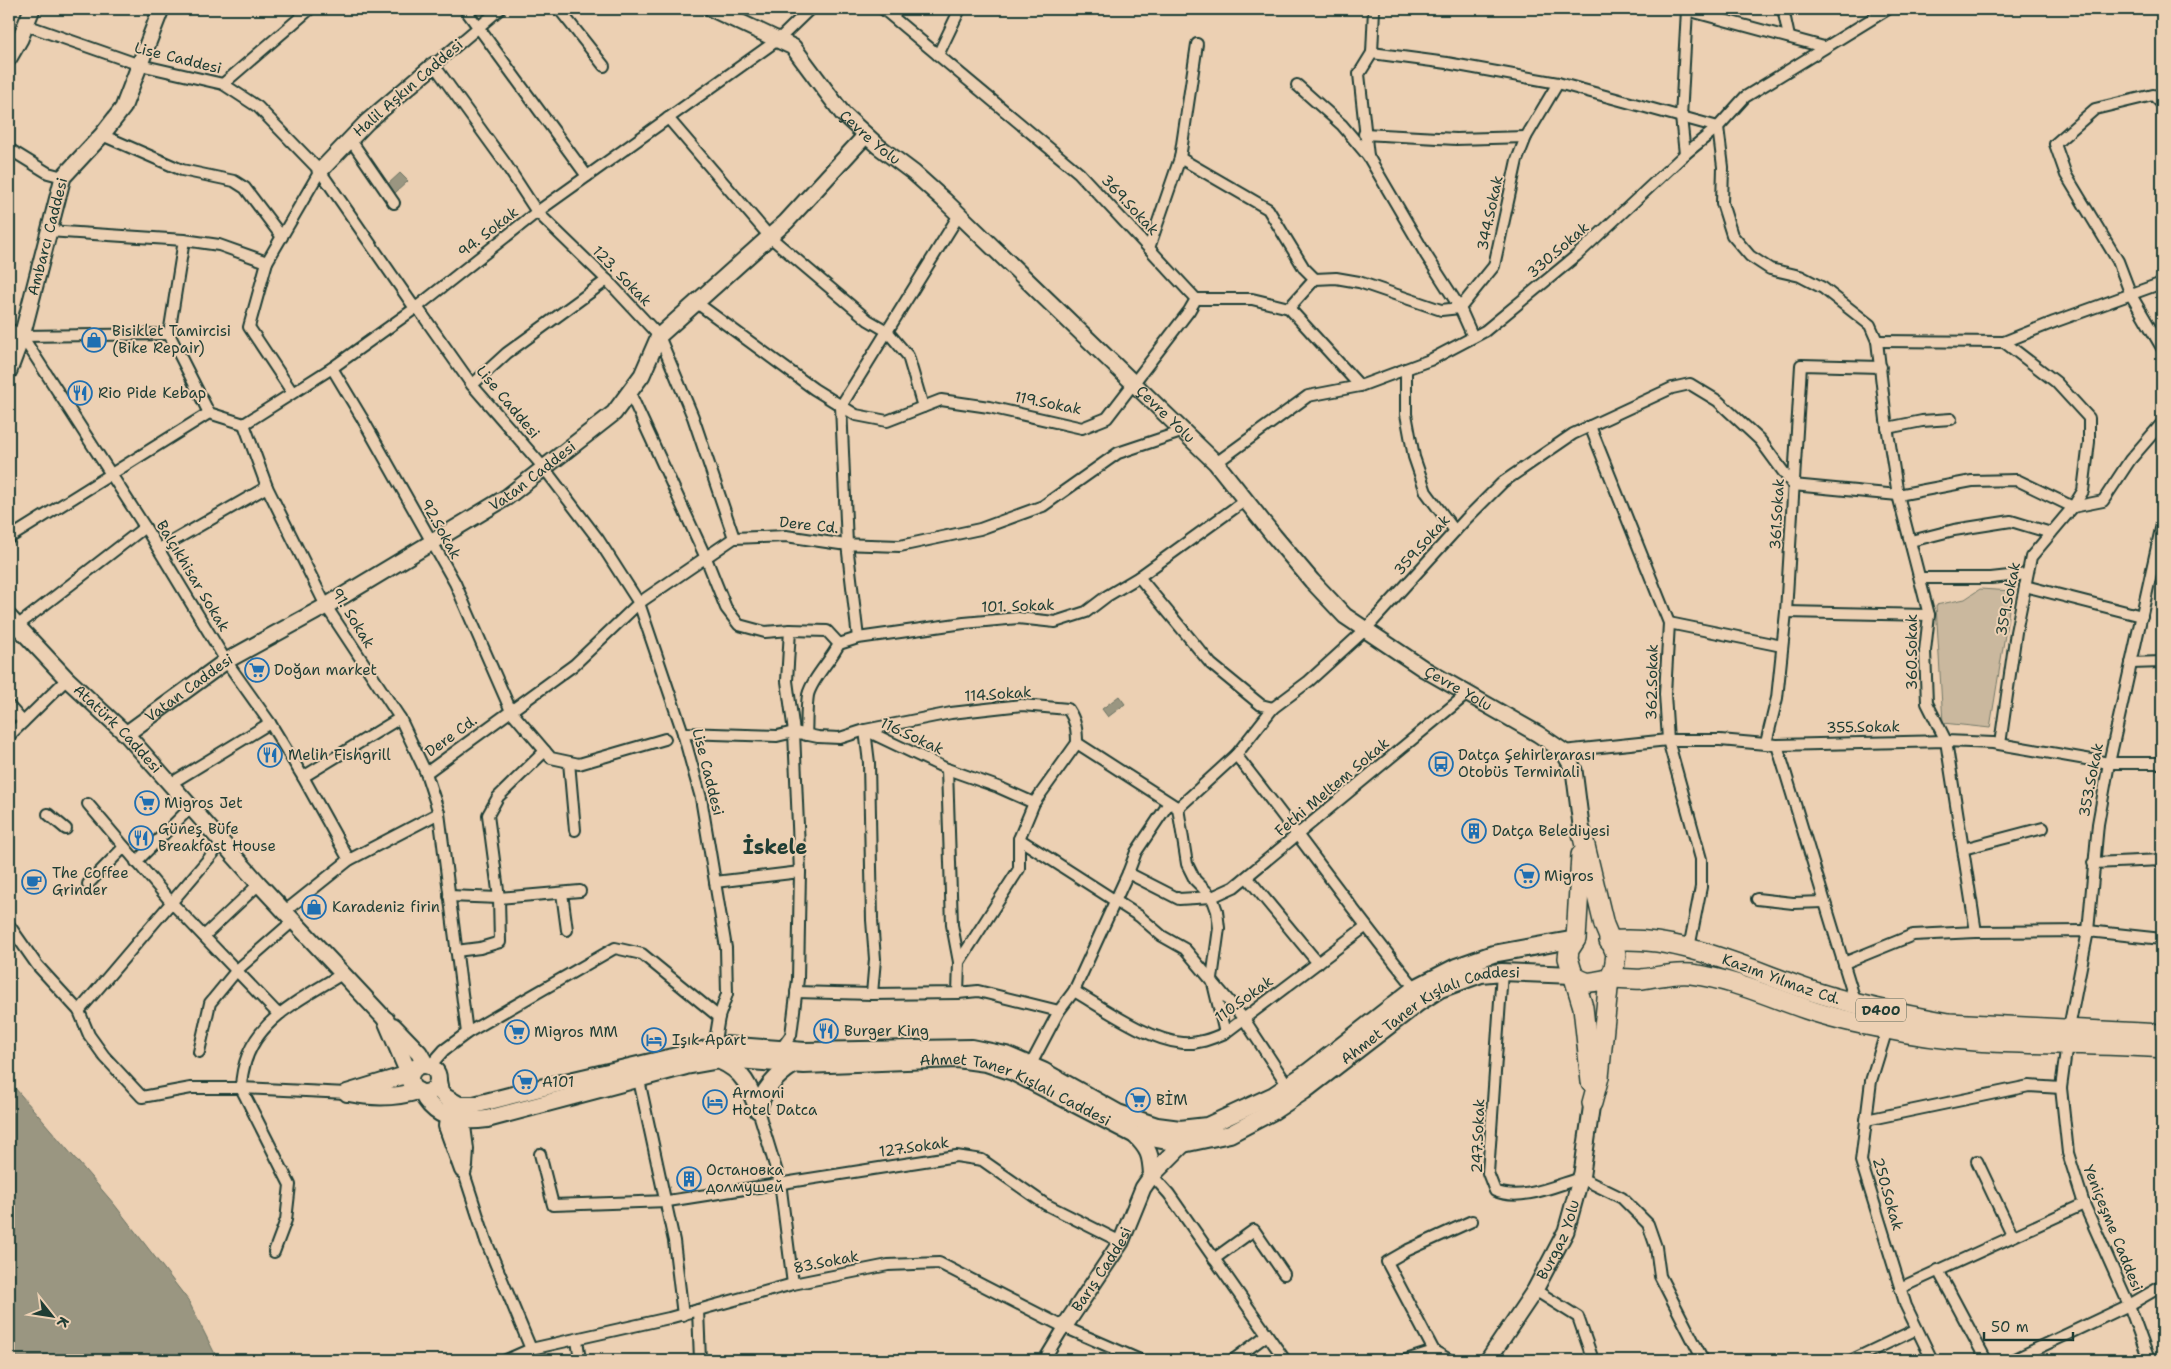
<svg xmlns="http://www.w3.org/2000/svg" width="2171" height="1369" font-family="'Shantell Sans',sans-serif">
	<rect width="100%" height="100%" fill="#ecd0b3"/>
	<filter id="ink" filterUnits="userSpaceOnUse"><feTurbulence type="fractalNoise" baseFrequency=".02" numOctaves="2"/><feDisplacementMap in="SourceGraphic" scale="10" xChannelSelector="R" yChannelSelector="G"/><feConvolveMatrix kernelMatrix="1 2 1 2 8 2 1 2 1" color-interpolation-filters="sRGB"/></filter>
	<g filter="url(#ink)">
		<polygon fill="#cab89e" stroke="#747a69" points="1980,589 2012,591 1990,728 1943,723 1936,605 1965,599"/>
		<g fill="#9a9681" stroke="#697262">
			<polygon points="400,173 408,181 395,193 387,185"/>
			<polygon points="1119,696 1125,704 1108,717 1102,709"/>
			<polygon points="9,1081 114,1204 188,1300 218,1360 9,1360"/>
		</g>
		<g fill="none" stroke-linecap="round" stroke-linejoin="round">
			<g stroke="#1f3d34" stroke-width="14">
				<g id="street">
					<polyline points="465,9 587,176"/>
					<polyline points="500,9 434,65 505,163 537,212 607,280 659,336 693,417 734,538"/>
					<polyline points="559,9 604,66"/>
					<polyline points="883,9 1079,173 1196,299 1252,299 1289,308 1360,386"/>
					<polyline points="1783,9 1789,37"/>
					<polyline points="26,25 140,65 223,84 258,107 320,171 412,304 417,307 472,385 544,468 598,539 639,603 683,733 701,798 726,948 727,994 719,1017"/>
					<polyline points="1372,53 1374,9"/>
					<polyline points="938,55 960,9"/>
					<polyline points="223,84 310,9"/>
					<polyline points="1297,85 1342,125 1368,156 1426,255 1460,308 1473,337"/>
					<polyline points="2162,104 2153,95 2095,109 2055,144 2066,175 2118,261 2131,295 2162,348"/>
					<polyline points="668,118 770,237 868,320 887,331 908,356 923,407"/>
					<polyline points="1718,127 1723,167 1722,203 1732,235 1750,256 1770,269 1800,276 1823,288 1870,325 1877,341 1886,420 1898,495 1929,615 1925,651 1927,703 1946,741 1976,932"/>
					<polyline points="1364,134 1456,139 1526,137"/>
					<polyline points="102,135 182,170 234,181 245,188 282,237"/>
					<polyline points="350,139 394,203"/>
					<polyline points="9,149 48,173 63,177"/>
					<polyline points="1685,154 1681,117 1687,10 1824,47"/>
					<polyline points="1368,156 1359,74 1372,53 1447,63 1558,83 1718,127"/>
					<polyline points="1180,158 1268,209 1304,268 1315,279"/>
					<polyline points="48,231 184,240 219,245 267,262"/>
					<polyline points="184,240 169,334 209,413"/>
					<polyline points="1149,248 1180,158 1197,44"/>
					<polyline points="697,303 814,389 856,415 887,421 941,400 989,407 1082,428 1107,418 1189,311 1196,299"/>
					<polyline points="1289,308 1315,279 1336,278 1359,282 1441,310 1460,308 1494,266 1517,160 1526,137 1558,83"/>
					<polyline points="9,329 22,336 169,334"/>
					<polyline points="22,336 145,527 226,661 270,723 303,777 349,860"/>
					<polyline points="1877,341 2004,342 2056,382 2089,418 2089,442 2083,491 2073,507 2031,557 2016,632 2000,744"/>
					<polyline points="2004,342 2054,322 2162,283"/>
					<polyline points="332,368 362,418 455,583 511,711 551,758 579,764 665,739"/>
					<polyline points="1406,369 1406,414 1414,457 1426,492 1455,531"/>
					<polyline points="472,385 507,353 607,280"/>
					<polyline points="292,392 249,327 267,262 320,171"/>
					<polyline points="630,393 706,558 726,608 739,625 765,632 790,630 827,631 839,644 858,638 964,623 1018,618 1055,622 1086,612 1107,596 1139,577 1247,499"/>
					<polyline points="841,406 847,544 858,638"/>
					<polyline points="841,406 959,215"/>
					<polyline points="209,413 244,424 332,368 417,307 537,212 779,39 810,9"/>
					<polyline points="244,424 267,487 326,606 400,718 426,773 439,813 467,1033"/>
					<polyline points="1590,426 1669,623 1665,694 1668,740 1701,859 1701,887 1689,948"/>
					<polyline points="1887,428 1922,421 1951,419"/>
					<polyline points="1216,463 1308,396 1360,386 1430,360 1485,331 1576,256 1685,154 1718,127 1745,97 1888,9"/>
					<polyline points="9,538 209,413"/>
					<polyline points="1911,541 1954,530 2011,521 2051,533"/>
					<polyline points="159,549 267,487"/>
					<polyline points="1139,577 1211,664 1261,705 1273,708"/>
					<polyline points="1920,578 1991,578 2027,574"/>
					<polyline points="2025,586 2142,616"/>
					<polyline points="1786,612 1929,615"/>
					<polyline points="1669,623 1782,646"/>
					<polyline points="17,626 145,527"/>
					<polyline points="2131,663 2162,662"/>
					<polyline points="9,706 23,722"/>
					<polyline points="683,733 777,736 794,732 818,737 840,738 865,730 947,769 998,787 1034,803"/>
					<path d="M 806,735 C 807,722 806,708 808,695 C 812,679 831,660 839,644"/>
					<polyline points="9,736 67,679"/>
					<polyline points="1766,743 1777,698 1786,612 1801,365 1881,367"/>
					<polyline points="1777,745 1856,1004"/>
					<polyline points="1563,751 1668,740 1720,740 1777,745 1946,741 1993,743 2109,763 2162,763"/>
					<path d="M 1236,755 C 1297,832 1353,912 1415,988"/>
					<polyline points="569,762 575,830"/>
					<polyline points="947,769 952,925 959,962 958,993"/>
					<polyline points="426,773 574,665 639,603 734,538 786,536 840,544 900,546 980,529 1043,506 1118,453 1184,431"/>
					<polyline points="303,777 400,718"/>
					<polyline points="170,784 270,723"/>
					<polyline points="88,804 171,902 278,1014"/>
					<polyline points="48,814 66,829"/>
					<polyline points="1019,839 1139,916 1162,936 1185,949 1244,1019 1288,1086"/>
					<polyline points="1963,849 2043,828"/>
					<polyline points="136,862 191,807"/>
					<polyline points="2093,863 2162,860"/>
					<polyline points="1128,873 1136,852 1169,803"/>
					<polyline points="1247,877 1318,963"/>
					<polyline points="715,882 800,872"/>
					<polyline points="88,884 124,847"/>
					<polyline points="562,893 567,930"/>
					<polyline points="449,896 499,898 580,891"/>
					<polyline points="1757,899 1793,903 1824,902"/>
					<polyline points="284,912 349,860 439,813"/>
					<polyline points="9,925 37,965 79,1011 89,1035 104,1056 142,1097 191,1088 241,1088 347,1093"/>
					<polyline points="204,936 259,884"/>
					<polyline points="456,951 480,948 500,942 499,898 488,815 498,797 545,751"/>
					<polyline points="959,962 1019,869 1019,839 1034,803 1077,743"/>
					<polyline points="1844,963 1913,935 1976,932 2088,931 2162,939"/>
					<path d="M 1502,972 L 1488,1173 L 1495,1191 C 1521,1202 1554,1186 1581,1178 L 1622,1198 L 1648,1224 L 1656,1247 L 1660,1276 L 1703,1360"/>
					<path d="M 1074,991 C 1105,1009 1148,1040 1183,1043 C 1198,1044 1211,1039 1225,1033 L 1365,927"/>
					<polyline points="796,992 872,994 958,993 978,991 1059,1011"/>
					<path d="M 872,994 L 875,959 L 872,920 L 869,763 L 865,730 L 951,713 L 1022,705 L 1068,709 C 1076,721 1077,730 1077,743 L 1178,808"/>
					<polyline points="79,1011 222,843"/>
					<polyline points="1887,1029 1871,1081 1861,1161 1906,1306 1932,1360"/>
					<polyline points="1225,1033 1212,979 1219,928 1217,911 1212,897 1195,880 1187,864 1178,808 1236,755 1273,708 1309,681 1365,630 1466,519 1503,482 1573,434 1672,388 1690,384 1718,401 1760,440 1793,485 1898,495 1972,481 2017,480 2073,507 2103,501 2130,460 2162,423"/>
					<polyline points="781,1049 791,1035 798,979 800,872 794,732 787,681 790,630"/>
					<polyline points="199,1052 210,1003 237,970 293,921"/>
					<polyline points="1030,1066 1059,1011 1074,991 1128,873 1179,899 1212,897 1234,887 1467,694"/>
					<polyline points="429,1067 444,1050 467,1033 615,948 642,954 719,1017 714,1047"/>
					<polyline points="639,1080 674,1241 683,1315"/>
					<polyline points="758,1110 780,1182 793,1284"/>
					<polyline points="1866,1120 2029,1086 2061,1088"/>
					<polyline points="540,1154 553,1205 668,1201 956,1156 982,1160 1045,1204 1121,1242"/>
					<polyline points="1977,1161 2012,1235"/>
					<polyline points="463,1170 486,1241 531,1349"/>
					<polyline points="1152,1175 1169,1194 1285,1360"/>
					<path d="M 274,1252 L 286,1220 L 290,1185 L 241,1088 C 243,1025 295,1003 342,974"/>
					<polyline points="1214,1259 1254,1230 1284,1274"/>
					<polyline points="1938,1270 1986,1360"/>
					<polyline points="1900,1288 2084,1204"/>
					<polyline points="1535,1290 1578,1317 1593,1360"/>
					<polyline points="698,1310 700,1360"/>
					<polyline points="577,1340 580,1360"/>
					<polyline points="506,1360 531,1349 669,1318 793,1284 888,1265 939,1263 1064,1327 1140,1360"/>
					<polyline points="1044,1360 1064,1327"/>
					<polyline points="1233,1360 1267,1335"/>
					<polyline points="1406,1360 1434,1351"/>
					<polyline points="1450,1360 1434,1351 1387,1262 1408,1250 1472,1221"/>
					<polyline points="1852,1360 1917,1329"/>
					<polyline points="2013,1360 2129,1305 2162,1286"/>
					<polyline points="2149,1360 2129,1305 2084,1204 2068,1153 2061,1088 2069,1028 2088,931 2098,824 2109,763 2162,524"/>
				</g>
			</g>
			<g stroke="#1f3d34" stroke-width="19">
				<g id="secondary">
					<path id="s1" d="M 712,9 L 793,47 L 843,114 L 878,146 L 914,173 L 944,200 L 1216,463 L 1274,536 L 1312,581 L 1345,616 L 1424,669 L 1538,734 L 1563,751 L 1574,770 L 1582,833"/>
					<polyline points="9,58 20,39 32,9"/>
					<polyline points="320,171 367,122 434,65"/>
					<path id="s2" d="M 9,371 L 22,336 L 63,177 L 102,135 L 123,108 L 161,9"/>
					<path id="s3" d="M 9,617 L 67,679 L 126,734 L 259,884 L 386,1020"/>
					<path id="s4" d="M 126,734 L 226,661 L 326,606 L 507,497 L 614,413 L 642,375 L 659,336 L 786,222 L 866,135"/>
					<path id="s5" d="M 1064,1327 L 1121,1242 L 1143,1188 L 1152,1175"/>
					<path id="s6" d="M 1488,1360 L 1535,1290 L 1566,1231 L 1582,1173 L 1592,1103"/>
				</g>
			</g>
			<g stroke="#1f3d34" stroke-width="20">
				<g id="primary">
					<polyline points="393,1026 419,1053 426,1065"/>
					<path d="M 720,1061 C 743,1070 750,1088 758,1110"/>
					<circle cx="424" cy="1079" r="14"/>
					<polyline points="438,1081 440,1091 445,1097 459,1105 474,1105 544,1087 724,1045 805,1051 972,1048 1006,1055 1043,1071 1118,1113 1157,1126 1180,1129 1207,1126 1274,1095 1308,1072 1415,988 1456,967 1493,954 1576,939"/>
					<polyline points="347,1093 409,1074 386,1020"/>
					<path d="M 349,1093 C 373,1098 395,1098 418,1091"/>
					<path id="s7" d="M 422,1093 C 435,1119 460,1123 487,1119 L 686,1066 L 725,1059 L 804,1065 L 957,1059 L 986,1063 L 1013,1072 L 1135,1135 L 1183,1144 L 1230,1134 L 1272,1112 L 1304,1091 L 1418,1003 L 1440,989 L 1481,974 L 1502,972 L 1573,975"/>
					<polyline points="450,1109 447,1126 463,1170"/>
					<path d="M 758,1110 C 762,1091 777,1075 793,1065"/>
					<polyline points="460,1111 465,1149 464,1166"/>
					<path d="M 1135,1135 C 1149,1149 1151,1155 1152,1175"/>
					<polyline points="1152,1175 1183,1144"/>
				</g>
			</g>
			<g stroke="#1f3d34" stroke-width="22">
				<g id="highway">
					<polyline points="1582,833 1604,925 1616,954 1614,969 1609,979 1599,1077 1592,1103"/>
					<polyline points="1581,855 1576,939 1569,950 1568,958 1583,1007 1591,1082"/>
					<path id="s8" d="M 1609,941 C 1678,933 1751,971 1815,992 C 1859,1006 1904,1015 1949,1023 L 2162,1034"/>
					<path d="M 1573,975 C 1588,986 1592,982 1608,979 C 1618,977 1631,980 1642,979 C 1658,977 1674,972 1691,974 C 1731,979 1768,996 1806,1009 C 1832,1018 1860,1024 1887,1029 C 1978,1049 2070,1041 2162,1048"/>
				</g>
			</g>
			<use href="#street" stroke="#ecd0b3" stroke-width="10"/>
			<use href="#secondary" stroke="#ecd0b3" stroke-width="15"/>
			<use href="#primary" stroke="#ecd0b3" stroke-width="16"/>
			<use href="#highway" stroke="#ecd0b3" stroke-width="19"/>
		</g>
	</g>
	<defs>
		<g id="shop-ring" transform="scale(1.25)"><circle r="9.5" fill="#ecd0b3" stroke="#1f6fb2" stroke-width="1.5"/><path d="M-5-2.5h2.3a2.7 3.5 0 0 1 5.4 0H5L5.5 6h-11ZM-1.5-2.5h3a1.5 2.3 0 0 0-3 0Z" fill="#1f6fb2"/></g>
		<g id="restaurant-ring" transform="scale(1.25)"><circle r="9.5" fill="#ecd0b3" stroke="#1f6fb2" stroke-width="1.5"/><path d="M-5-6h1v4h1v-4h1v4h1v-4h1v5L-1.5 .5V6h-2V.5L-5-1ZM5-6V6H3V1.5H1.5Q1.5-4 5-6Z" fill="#1f6fb2"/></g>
		<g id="supermarket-ring" transform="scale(1.25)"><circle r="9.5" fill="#ecd0b3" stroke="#1f6fb2" stroke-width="1.5"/><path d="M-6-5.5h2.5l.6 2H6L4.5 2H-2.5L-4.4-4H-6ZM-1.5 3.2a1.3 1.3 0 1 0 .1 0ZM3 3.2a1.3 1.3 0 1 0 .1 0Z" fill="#1f6fb2"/></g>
		<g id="bus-ring" transform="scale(1.25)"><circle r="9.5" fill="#ecd0b3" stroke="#1f6fb2" stroke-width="1.5"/><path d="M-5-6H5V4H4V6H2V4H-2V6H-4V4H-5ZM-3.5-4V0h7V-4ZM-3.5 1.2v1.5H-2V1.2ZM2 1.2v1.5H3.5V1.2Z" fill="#1f6fb2"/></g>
		<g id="building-ring" transform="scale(1.25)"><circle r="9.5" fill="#ecd0b3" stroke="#1f6fb2" stroke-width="1.5"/><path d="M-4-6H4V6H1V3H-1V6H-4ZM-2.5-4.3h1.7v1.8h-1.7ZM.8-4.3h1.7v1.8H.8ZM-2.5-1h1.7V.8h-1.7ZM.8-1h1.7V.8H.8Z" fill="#1f6fb2"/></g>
		<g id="cafe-ring" transform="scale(1.25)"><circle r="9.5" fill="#ecd0b3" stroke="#1f6fb2" stroke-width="1.5"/><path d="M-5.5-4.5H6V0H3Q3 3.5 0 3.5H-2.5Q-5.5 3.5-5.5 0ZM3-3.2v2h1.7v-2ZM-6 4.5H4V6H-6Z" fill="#1f6fb2"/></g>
		<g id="hotel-ring" transform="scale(1.25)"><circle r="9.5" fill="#ecd0b3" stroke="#1f6fb2" stroke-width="1.5"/><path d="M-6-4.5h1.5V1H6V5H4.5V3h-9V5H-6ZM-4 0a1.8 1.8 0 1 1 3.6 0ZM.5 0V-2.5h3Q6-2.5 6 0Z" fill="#1f6fb2"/></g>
	</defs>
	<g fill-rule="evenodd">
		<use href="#shop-ring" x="94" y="340"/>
		<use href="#restaurant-ring" x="80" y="393"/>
		<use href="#supermarket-ring" x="257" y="670"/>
		<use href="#restaurant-ring" x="270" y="755"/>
		<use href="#bus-ring" x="1441" y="764"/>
		<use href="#supermarket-ring" x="147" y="803"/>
		<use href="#building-ring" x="1474" y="831"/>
		<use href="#restaurant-ring" x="141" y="838"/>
		<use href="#supermarket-ring" x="1527" y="876"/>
		<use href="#cafe-ring" x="34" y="882"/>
		<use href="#shop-ring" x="314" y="907"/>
		<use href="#restaurant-ring" x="826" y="1031"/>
		<use href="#supermarket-ring" x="517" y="1032"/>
		<use href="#hotel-ring" x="654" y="1040"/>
		<use href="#supermarket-ring" x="525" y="1082"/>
		<use href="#supermarket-ring" x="1138" y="1100"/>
		<use href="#hotel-ring" x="715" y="1102"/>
		<use href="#building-ring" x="689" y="1179"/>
	</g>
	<g text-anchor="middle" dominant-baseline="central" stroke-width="4" stroke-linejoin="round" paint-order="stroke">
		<rect fill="#ecd0b3" stroke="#5c695a" stroke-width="1" x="1856" y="998.5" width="50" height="23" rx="4"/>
		<g font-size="14" font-weight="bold" fill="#1f3d34">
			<text x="1881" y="1010">D400</text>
		</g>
		<g font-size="15" fill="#1f3d34" stroke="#ecd0b3">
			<text transform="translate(178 58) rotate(14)">Lise Caddesi</text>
			<text transform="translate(408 88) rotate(-41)">Halil Aşkın Caddesi</text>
			<text stroke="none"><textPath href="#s1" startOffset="209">Çevre Yolu</textPath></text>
			<text transform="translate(1130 205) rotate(47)">369.Sokak</text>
			<text transform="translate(1490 213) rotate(-78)">344.Sokak</text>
			<text transform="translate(488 232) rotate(-38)">94. Sokak</text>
			<text stroke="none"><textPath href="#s2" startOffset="140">Ambarcı Caddesi</textPath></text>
			<text transform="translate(1558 250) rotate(-41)">330.Sokak</text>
			<text transform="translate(622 276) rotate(46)">123. Sokak</text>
			<text transform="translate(508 402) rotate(50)">Lise Caddesi</text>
			<text transform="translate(1048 403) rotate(11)">119.Sokak</text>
			<text stroke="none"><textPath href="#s1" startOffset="614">Çevre Yolu</textPath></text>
			<text stroke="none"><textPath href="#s4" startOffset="482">Vatan Caddesi</textPath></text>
			<text transform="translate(1777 514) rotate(-87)">361.Sokak</text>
			<text transform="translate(809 525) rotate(6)">Dere Cd.</text>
			<text transform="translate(441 529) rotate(61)">92.Sokak</text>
			<text transform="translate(1422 545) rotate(-48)">359.Sokak</text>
			<text transform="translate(193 576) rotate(59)">Balçıkhisar Sokak</text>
			<text transform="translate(2008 599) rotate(-79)">359.Sokak</text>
			<text transform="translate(1018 606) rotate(-2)">101. Sokak</text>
			<text transform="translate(353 618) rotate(58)">91. Sokak</text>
			<text transform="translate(1912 652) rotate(-90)">360.Sokak</text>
			<text transform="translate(1652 682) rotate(-89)">362.Sokak</text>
			<text stroke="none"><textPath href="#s1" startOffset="1019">Çevre Yolu</textPath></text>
			<text stroke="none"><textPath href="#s4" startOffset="78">Vatan Caddesi</textPath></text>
			<text transform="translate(998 694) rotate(-4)">114.Sokak</text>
			<text transform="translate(1863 727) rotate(-1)">355.Sokak</text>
			<text stroke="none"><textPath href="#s3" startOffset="156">Atatürk Caddesi</textPath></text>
			<text transform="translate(451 736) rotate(-36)">Dere Cd.</text>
			<text transform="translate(912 736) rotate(25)">116.Sokak</text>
			<text transform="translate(708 772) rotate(76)">Lise Caddesi</text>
			<text transform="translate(2091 780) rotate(-79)">353.Sokak</text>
			<text transform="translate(1332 787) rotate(-40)">Fethi Meltem Sokak</text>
			<text stroke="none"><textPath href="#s8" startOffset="178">Kazım Yılmaz Cd.</textPath></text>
			<text transform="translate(1244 999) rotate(-36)">110.Sokak</text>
			<text stroke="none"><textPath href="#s7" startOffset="1082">Ahmet Taner Kışlalı Caddesi</textPath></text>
			<text stroke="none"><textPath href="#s7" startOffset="618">Ahmet Taner Kışlalı Caddesi</textPath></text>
			<text transform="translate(1478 1136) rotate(-88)">247.Sokak</text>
			<text transform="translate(914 1147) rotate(-8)">127.Sokak</text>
			<text transform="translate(1888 1194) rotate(74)">250.Sokak</text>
			<text transform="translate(2113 1228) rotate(68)">Yeniçeşme Caddesi</text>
			<text stroke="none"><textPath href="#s6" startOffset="140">Burgaz Yolu</textPath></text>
			<text transform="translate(826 1262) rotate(-11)">83.Sokak</text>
			<text stroke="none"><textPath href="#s5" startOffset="69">Barış Caddesi</textPath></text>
		</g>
		<g font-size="15" fill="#1f3d34" stroke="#ecd0b3" text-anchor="start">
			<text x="112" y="331">Bisiklet Tamircisi<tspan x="112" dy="17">(Bike Repair)</tspan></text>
			<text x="98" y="393">Rio Pide Kebap</text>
			<text x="274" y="670">Doğan market</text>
			<text x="288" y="755">Melih Fishgrill</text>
			<text x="1458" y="755">Datça Şehirlerarası<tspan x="1458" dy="17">Otobüs Terminali</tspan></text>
			<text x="164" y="803">Migros Jet</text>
			<text x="158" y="829">Güneş Büfe<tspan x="158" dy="17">Breakfast House</tspan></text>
			<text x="1492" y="831">Datça Belediyesi</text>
			<text x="52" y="873">The Coffee<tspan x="52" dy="17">Grinder</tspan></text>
			<text x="1544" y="876">Migros</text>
			<text x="332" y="907">Karadeniz firin</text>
			<text x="844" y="1031">Burger King</text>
			<text x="534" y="1032">Migros MM</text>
			<text x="672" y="1040">Işık Apart</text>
			<text x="542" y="1082">A101</text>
			<text x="732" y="1093">Armoni<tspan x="732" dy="17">Hotel Datca</tspan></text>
			<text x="1156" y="1100">BİM</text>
			<text x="706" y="1170">Остановка<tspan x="706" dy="17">долмушей</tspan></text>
		</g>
		<g font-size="20" font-weight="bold" fill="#1f3d34" stroke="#ecd0b3">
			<text x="775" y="847">İskele</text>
		</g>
	</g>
	<rect width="2171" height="1369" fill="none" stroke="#ecd0b3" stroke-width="30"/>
	<rect x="15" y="15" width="2141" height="1339" fill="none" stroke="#1f3d34" stroke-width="2" filter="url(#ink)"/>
	<g transform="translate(52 1316) rotate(120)" stroke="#ecd0b3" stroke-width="4" paint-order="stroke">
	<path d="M0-4L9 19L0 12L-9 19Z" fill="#1f3d34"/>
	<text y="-8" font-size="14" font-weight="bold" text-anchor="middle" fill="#1f3d34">K</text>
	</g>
	<path d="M1984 1332v8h89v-8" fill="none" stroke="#1f3d34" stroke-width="2.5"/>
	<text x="1991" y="1332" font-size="15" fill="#1f3d34" stroke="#ecd0b3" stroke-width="4" paint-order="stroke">50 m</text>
</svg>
